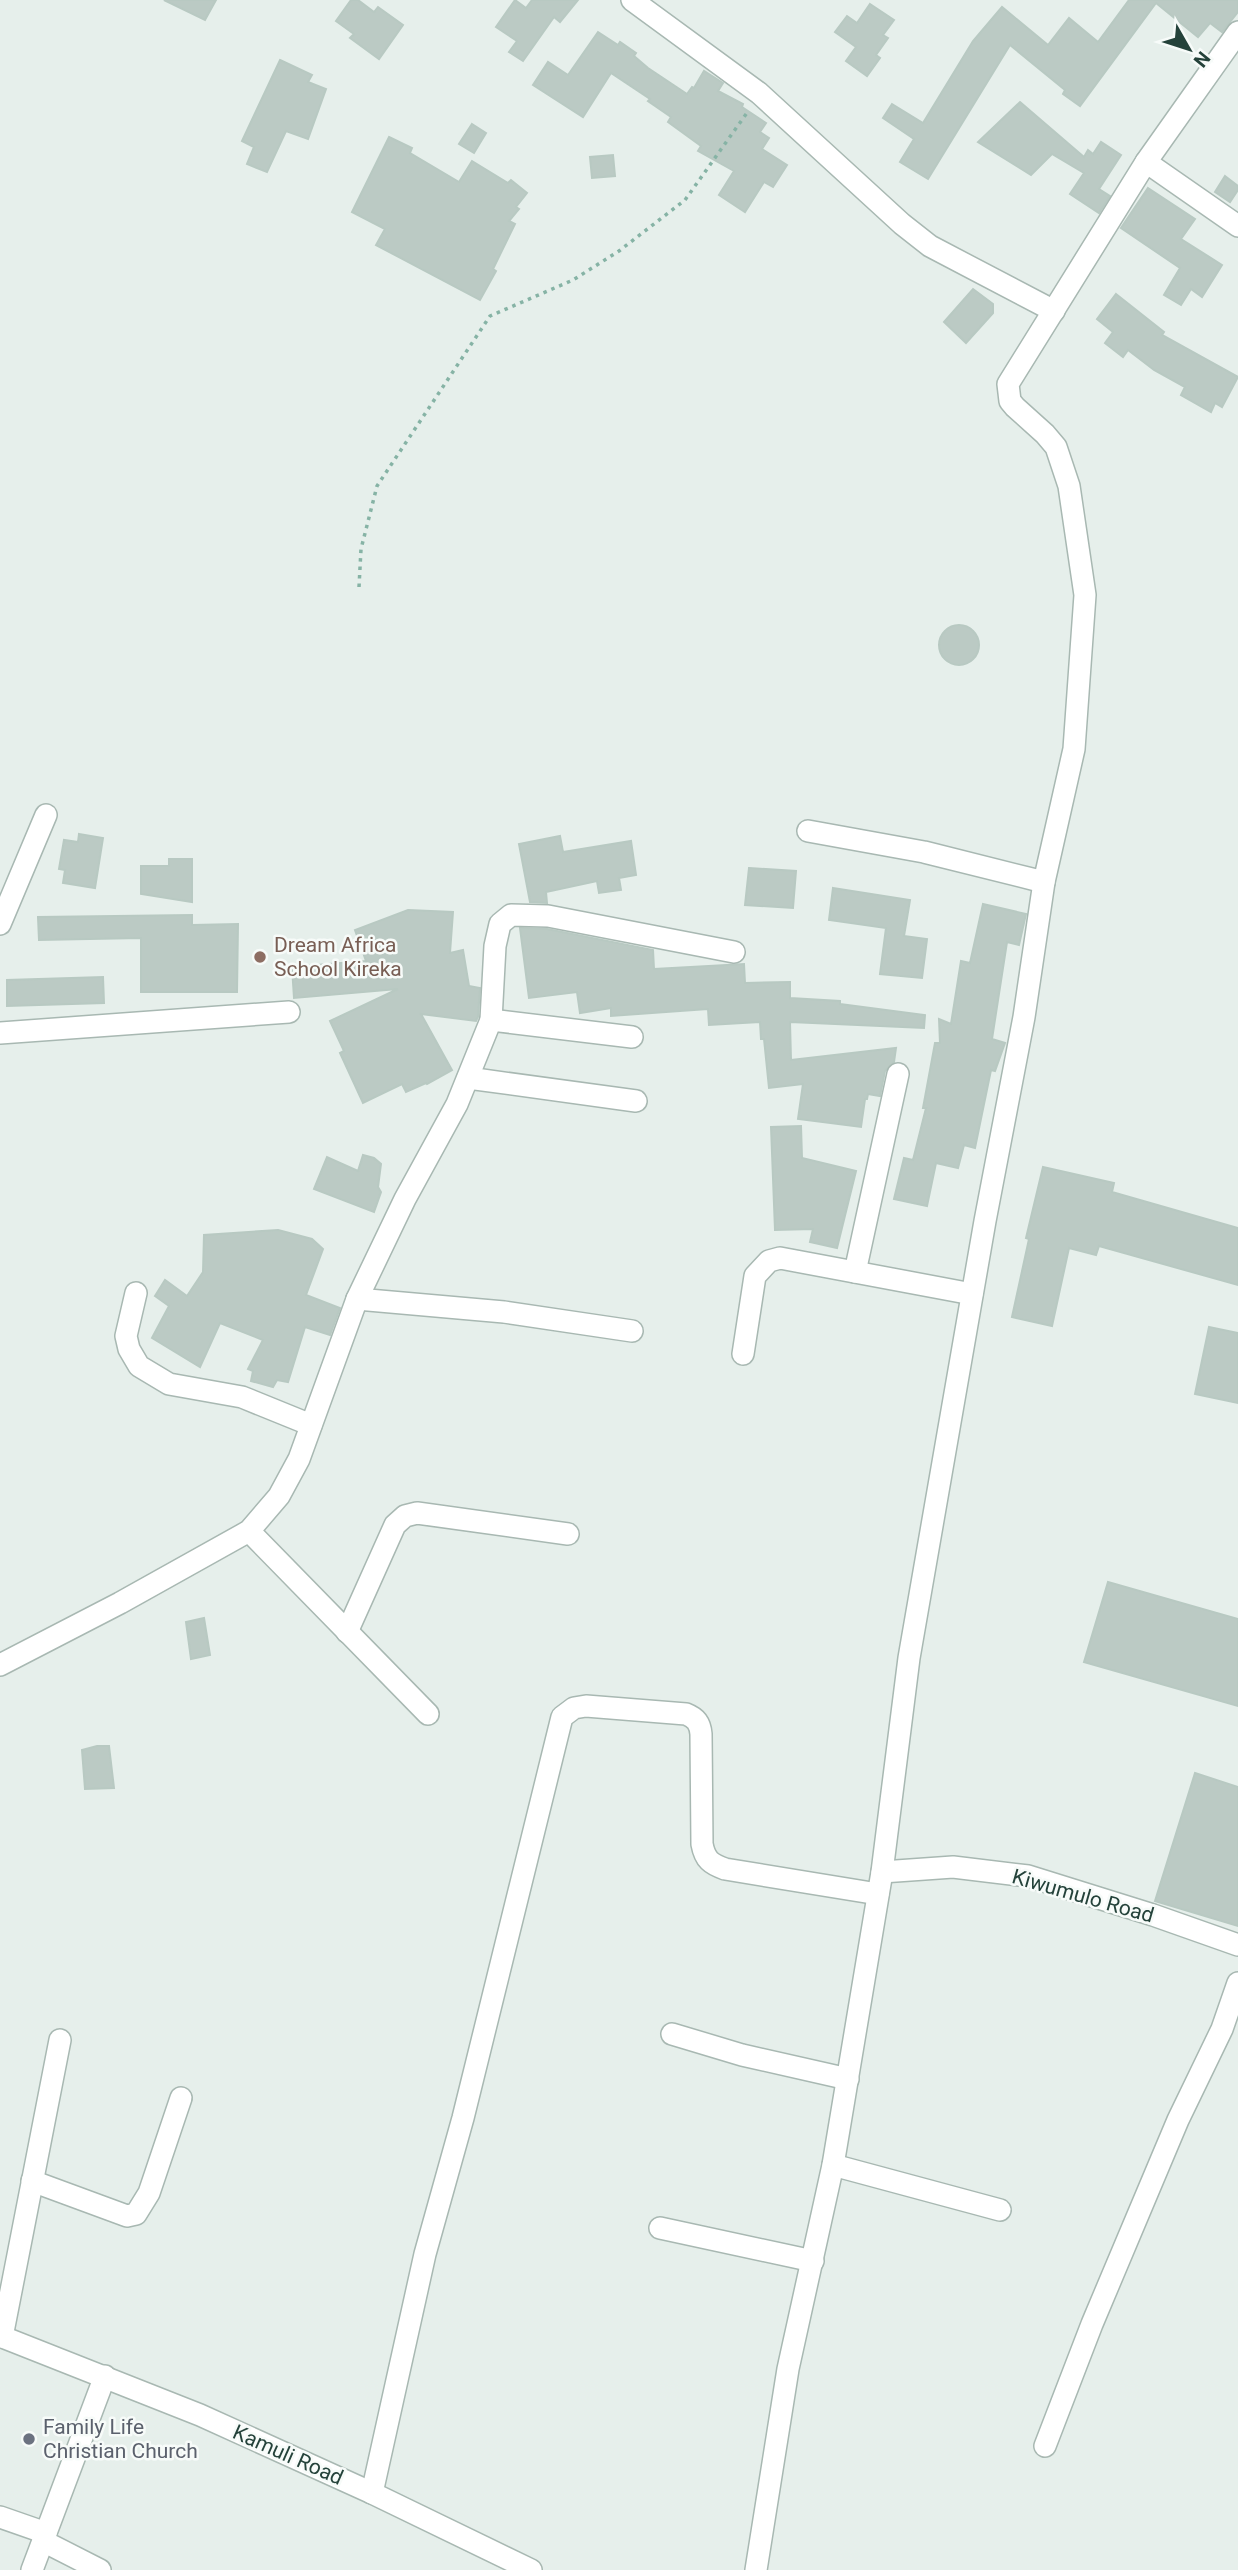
<svg xmlns="http://www.w3.org/2000/svg" width="1238" height="2570" font-family="Roboto,sans-serif">
	<rect width="100%" height="100%" fill="#e6efeb"/>
	<g fill="#bbcac4" stroke="#b8c9c2" stroke-width="2">
		<polygon points="164,0 216,0 205,20"/>
		<polygon points="351,0 358,0 374,12 378,7 403,25 379,59 350,38 354,34 336,21"/>
		<polygon points="515,0 526,8 532,0 578,0 560,22 554,17 523,61 509,52 517,41 496,27"/>
		<polygon points="1129,0 1238,0 1238,12 1222,32 1210,23 1198,37 1156,3 1080,106 1063,94 1065,90 1010,45 928,179 900,162 914,139 883,118 892,104 923,123 973,41 1002,7 1048,45 1069,18 1098,42"/>
		<polygon points="870,4 894,20 883,35 888,38 876,55 880,58 867,76 846,61 856,47 835,32 847,16 857,23"/>
		<polygon points="598,32 618,45 620,42 636,53 634,56 648,68 687,94 692,87 694,88 704,71 723,83 718,91 743,104 742,107 766,123 760,132 769,138 762,149 787,165 773,187 764,182 745,212 719,195 734,171 698,151 701,146 668,122 671,117 648,101 650,99 611,73 583,117 533,85 548,62 568,75"/>
		<polygon points="280,60 312,75 308,82 326,89 308,139 286,131 267,172 247,164 254,147 242,141"/>
		<polygon points="1020,102 1084,157 1088,150 1093,154 1101,142 1121,155 1099,189 1110,196 1099,213 1070,194 1084,173 1052,154 1031,175 978,142"/>
		<polygon points="472,124 486,133 474,153 459,144"/>
		<polygon points="389,137 412,148 410,153 459,182 472,161 508,183 511,180 527,193 516,207 519,209 509,221 515,224 493,269 496,271 480,300 376,245 385,229 352,212"/>
		<polygon points="613,155 615,176 592,178 590,157"/>
		<polygon points="1225,176 1238,186 1238,190 1230,202 1215,192"/>
		<polygon points="1148,188 1195,219 1181,239 1222,265 1202,297 1191,289 1181,305 1164,295 1180,268 1121,228"/>
		<polygon points="973,289 993,304 993,313 966,343 944,322"/>
		<polygon points="1116,294 1164,332 1162,335 1238,377 1222,407 1215,403 1211,412 1181,395 1185,387 1154,370 1128,350 1123,357 1105,343 1113,332 1097,319"/>
		<circle cx="959" cy="645" r="20"/>
		<polygon points="79,834 103,838 95,888 63,883 65,870 59,869 64,840 78,842"/>
		<polygon points="560,836 563,852 631,841 636,875 619,878 621,890 599,893 597,881 546,892 547,903 530,902 519,844"/>
		<polygon points="169,859 192,859 192,902 141,894 141,866 169,866"/>
		<polygon points="749,868 796,871 793,908 745,905"/>
		<polygon points="833,888 910,900 904,936 927,939 922,978 880,974 886,928 829,920"/>
		<polygon points="983,904 1026,914 1019,945 1007,942 992,1039 1005,1043 995,1071 991,1070 975,1148 964,1145 958,1168 936,1163 927,1206 894,1199 904,1158 913,1160 926,1108 923,1108 935,1043 940,1043 939,1019 951,1024 961,961 970,963"/>
		<polygon points="408,910 453,912 450,953 463,950 469,986 480,988 478,1017 476,1021 421,1014 452,1070 427,1084 426,1083 406,1092 402,1084 363,1103 340,1053 344,1051 330,1021 398,989 294,998 292,967 366,961 355,930"/>
		<polygon points="192,915 192,925 238,924 237,992 141,992 141,938 39,940 38,917"/>
		<polygon points="520,928 547,929 653,950 654,969 744,964 745,983 790,982 790,998 840,1001 840,1004 925,1015 924,1028 790,1022 791,1060 896,1048 894,1062 885,1071 880,1096 868,1094 867,1099 865,1099 861,1127 798,1119 803,1084 769,1088 764,1039 761,1039 760,1022 709,1025 708,1009 611,1016 611,1008 580,1013 577,992 529,998"/>
		<polygon points="103,977 104,1003 7,1006 7,980"/>
		<polygon points="801,1126 802,1158 856,1171 837,1248 810,1242 813,1229 775,1230 771,1127"/>
		<polygon points="363,1155 374,1158 381,1164 378,1187 381,1192 374,1212 314,1189 327,1157 358,1171"/>
		<polygon points="1043,1167 1114,1183 1112,1192 1238,1228 1238,1285 1099,1246 1096,1255 1069,1248 1052,1326 1012,1317 1029,1239 1026,1238"/>
		<polygon points="278,1230 312,1239 323,1249 306,1295 340,1308 330,1335 305,1327 288,1382 277,1380 273,1387 251,1381 253,1371 248,1369 263,1340 220,1323 200,1367 152,1338 169,1306 155,1296 165,1280 187,1296 203,1272 204,1235"/>
		<polygon points="1209,1327 1238,1333 1238,1403 1195,1394"/>
		<polygon points="1108,1582 1238,1619 1238,1706 1084,1662"/>
		<polygon points="204,1618 210,1655 191,1659 186,1622"/>
		<polygon points="97,1746 109,1746 114,1788 85,1789 82,1750"/>
		<polygon points="1195,1773 1238,1787 1238,1926 1155,1901"/>
	</g>
	<g fill="none" stroke-linecap="round" stroke-linejoin="round">
		<g stroke="#a8b8b2" stroke-width="24">
			<g id="minor">
				<polyline points="632,0 759,93 902,224 930,246 1054,311"/>
				<polyline points="1146,162 1238,226"/>
				<polyline points="808,831 924,852 1044,882"/>
				<polyline points="0,924 46,815"/>
				<polyline points="491,1020 632,1037"/>
				<polyline points="0,1033 289,1012"/>
				<polyline points="468,1078 636,1101"/>
				<polyline points="855,1272 898,1074"/>
				<polyline points="136,1293 126,1336 129,1349 139,1366 169,1384 242,1397 311,1425"/>
				<polyline points="357,1299 504,1312 632,1331"/>
				<polyline points="743,1354 755,1276 769,1261 780,1258 972,1294"/>
				<polyline points="249,1531 428,1714"/>
				<polyline points="347,1632 395,1525 405,1516 417,1513 568,1534"/>
				<polyline points="0,1665 120,1603 249,1531 279,1496 299,1459 357,1299 405,1199 457,1104 491,1020 495,946 500,924 511,915 548,916 734,952"/>
				<polyline points="882,1872 953,1867 1028,1876 1153,1915 1238,1945"/>
				<polyline points="672,2034 742,2055 848,2079"/>
				<polyline points="833,2165 1000,2210"/>
				<polyline points="32,2181 127,2216 136,2214 149,2193 181,2098"/>
				<polyline points="660,2228 813,2261"/>
				<polyline points="0,2336 200,2415 372,2493 531,2570"/>
				<polyline points="2,2337 60,2040"/>
				<polyline points="1045,2446 1092,2324 1178,2120 1222,2029 1238,1983"/>
				<path d="M 372,2493 L 425,2254 L 463,2118 L 562,1717 L 574,1708 L 586,1706 L 686,1714 C 696,1718 700,1723 701,1734 L 702,1844 C 705,1860 711,1864 725,1869 L 878,1894"/>
				<polyline points="0,2517 46,2533"/>
				<polyline points="43,2541 100,2570"/>
				<polyline points="32,2570 105,2376"/>
				<polyline points="756,2570 788,2369 833,2165 882,1872 909,1658 985,1221 1024,1017 1044,882 1074,749 1085,595 1069,486 1056,447 1045,434 1015,407 1010,401 1008,384 1146,162 1238,32"/>
			</g>
		</g>
		<polyline stroke="#86b3a5" stroke-width="3.5" stroke-dasharray="3.5 5" stroke-linecap="butt" points="359,587 361,549 377,486 490,316 573,280 619,251 685,200 749,110"/>
		<use href="#minor" stroke="#fff" stroke-width="21"/>
	</g>
	<circle fill="#8d6e63" stroke="#f7fbf9" stroke-width="2.5" cx="260" cy="957" r="7"/>
	<circle fill="#6b7280" stroke="#f7fbf9" stroke-width="2.5" cx="29" cy="2439" r="7"/>
	<g text-anchor="middle" dominant-baseline="central" stroke-width="5" stroke-linejoin="round" paint-order="stroke">
		<g font-size="21" fill="#785e54" stroke="#f7fbf9" text-anchor="start">
			<text x="274" y="945">Dream Africa<tspan x="274" dy="24">School Kireka</tspan></text>
		</g>
		<g font-size="21" fill="#24423a" stroke="#f7fbf9">
			<text transform="translate(1083 1896) rotate(16)">Kiwumulo Road</text>
			<text transform="translate(288 2455) rotate(24)">Kamuli Road</text>
		</g>
		<g font-size="21" fill="#5b616d" stroke="#f7fbf9" text-anchor="start">
			<text x="43" y="2427">Family Life<tspan x="43" dy="24">Christian Church</tspan></text>
		</g>
	</g>
	<g transform="translate(1189 49) rotate(129)" stroke="#f7fbf9" stroke-width="5" paint-order="stroke">
	<path d="M0-5L12 26L0 18L-12 26Z" fill="#24423a"/>
	<text y="-10" font-size="19" font-weight="bold" text-anchor="middle" fill="#24423a">N</text>
	</g>
</svg>
